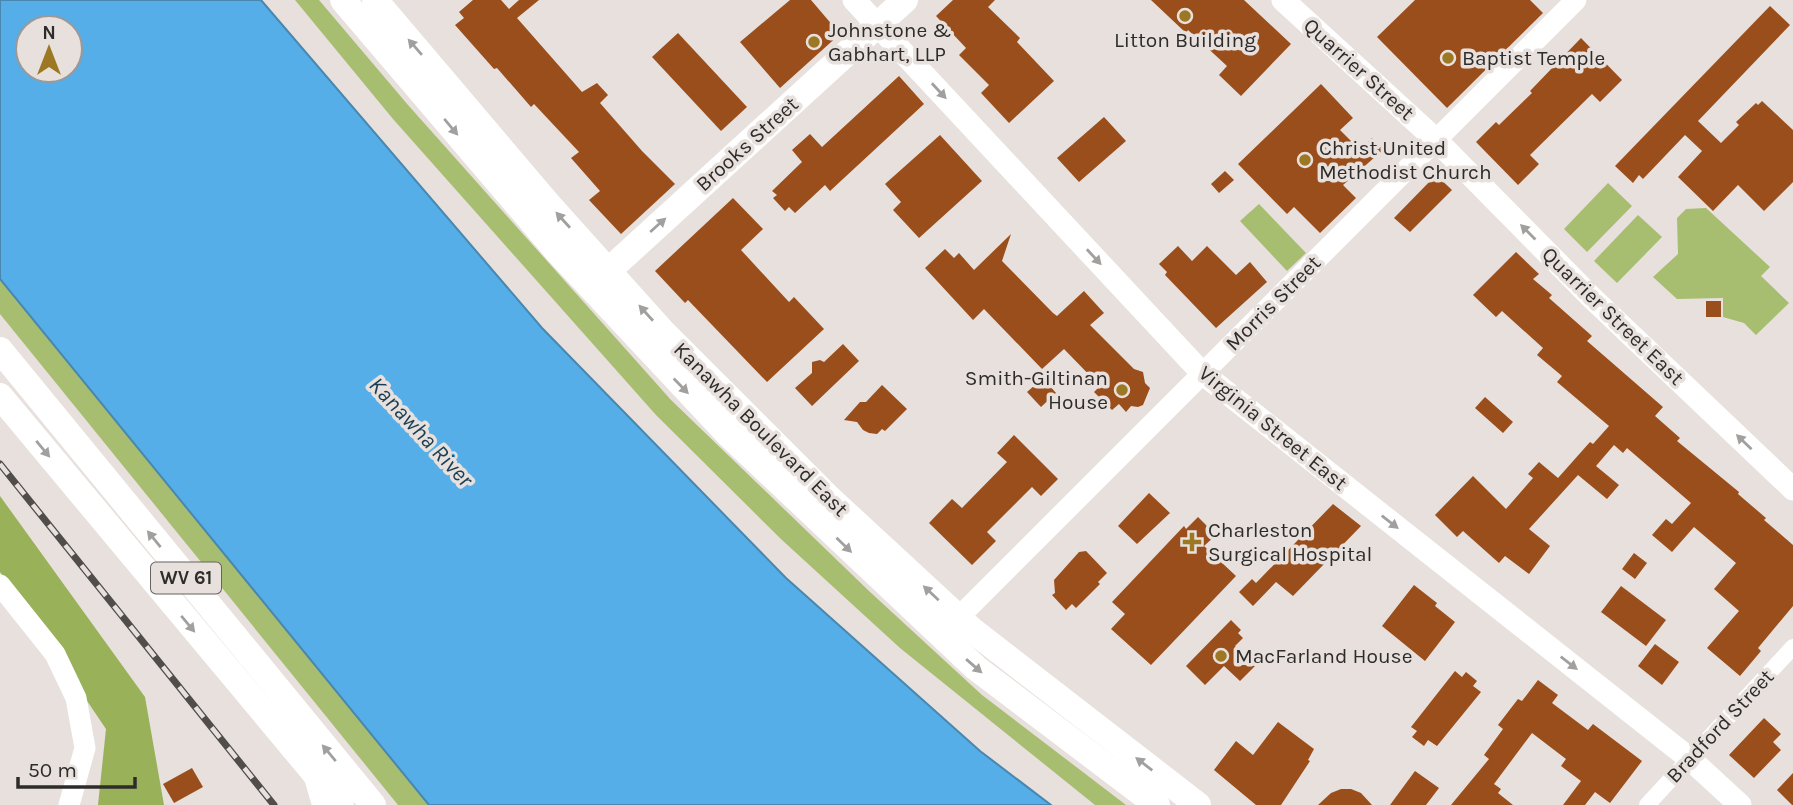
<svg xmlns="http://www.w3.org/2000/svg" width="1793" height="805" font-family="Karla,sans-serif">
	<rect width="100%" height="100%" fill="#e7e0dc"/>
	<g fill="#a7bd6f">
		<polygon points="295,0 319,0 408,105 671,400 869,591 982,695 1126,805 1095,805 900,648 782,540 656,415 393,119"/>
		<polygon points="1608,183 1632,206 1587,252 1564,229"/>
		<polygon points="1259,204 1306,253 1287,271 1240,221"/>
		<polygon points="1706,208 1770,267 1761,276 1789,303 1756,335 1744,323 1723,317 1723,298 1677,299 1653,277 1678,254 1677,218 1686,209"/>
		<polygon points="1638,215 1662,237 1617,283 1594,261"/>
		<polygon points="0,279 429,805 398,805 385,789 0,314"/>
	</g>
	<polygon fill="#99b159" points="0,496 145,697 164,805 98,805 106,729 0,572"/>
	<path fill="#55aee7" stroke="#4987ae" stroke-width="2" fill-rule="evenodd" d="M 0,0 L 261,0 L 542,328 L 786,578 L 980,751 L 1051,805 L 429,805 L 0,279 ZM 70,28 L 70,70 L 28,70 L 28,28 Z"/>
	<g fill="#9a4e1b">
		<polygon points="473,0 501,0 509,9 519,0 539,0 517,18 582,92 597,83 608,95 600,103 642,151 675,184 621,234 589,200 600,191 571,158 579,152 534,104 531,107 497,68 494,69 455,25 464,18 459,12"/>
		<polygon points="790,0 811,0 840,34 780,88 740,42"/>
		<polygon points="953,0 995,0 988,7 1020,38 1017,42 1054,81 1009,123 981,93 989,85 959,55 966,48 936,16"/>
		<polygon points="1151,0 1244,0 1291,44 1241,96 1219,75 1227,66 1188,30 1186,33"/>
		<polygon points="1415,0 1530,0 1543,13 1447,108 1377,37"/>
		<polygon points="1770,6 1790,25 1698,121 1721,143 1739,125 1736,122 1756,103 1758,105 1762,101 1793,130 1793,182 1764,211 1738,185 1713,211 1678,177 1702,151 1685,135 1643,179 1639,175 1633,183 1615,166"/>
		<polygon points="678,33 747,107 721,131 652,57"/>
		<polygon points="1581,38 1622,80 1600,102 1592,94 1530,155 1539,164 1518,185 1476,142 1496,122 1499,125 1532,93 1530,91"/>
		<polygon points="899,76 924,104 830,191 825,185 795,213 789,207 785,211 773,198 777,195 772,191 802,162 792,150 810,134 822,147"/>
		<polygon points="1321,84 1353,118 1340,130 1360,150 1372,138 1383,150 1343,185 1356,198 1320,233 1294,207 1287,214 1238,164"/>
		<polygon points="1104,117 1126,141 1079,182 1057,158"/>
		<polygon points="940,135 982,181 919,238 893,210 901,202 885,184"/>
		<polygon points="1225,171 1234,180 1219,193 1211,184"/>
		<polygon points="1436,175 1452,190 1410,232 1394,218"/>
		<polygon points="733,198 763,229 741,250 789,302 794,297 824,329 767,382 688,300 685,303 655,271"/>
		<polygon points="1011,234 1002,261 1053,313 1057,316 1084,291 1104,313 1090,325 1134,369 1143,372 1145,383 1150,388 1143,405 1138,407 1131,406 1126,412 1119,404 1112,410 1094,392 1100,386 1064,349 1042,369 984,309 973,320 925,268 945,249 954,258 959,253 974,270"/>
		<polygon points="1178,246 1192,261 1207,246 1236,275 1250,262 1267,282 1216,328 1165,275 1167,272 1159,264"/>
		<polygon points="1516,252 1539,274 1533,279 1552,295 1549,298 1592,336 1587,341 1663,407 1655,416 1680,438 1677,441 1739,492 1738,494 1766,518 1764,520 1793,545 1793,606 1758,648 1761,651 1740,676 1707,648 1739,611 1714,589 1736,563 1694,527 1672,552 1652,535 1666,519 1672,524 1691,503 1627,448 1623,453 1614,445 1596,466 1619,485 1607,499 1578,475 1529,529 1550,546 1529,574 1505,556 1499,563 1463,531 1457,537 1435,515 1473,476 1506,509 1533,478 1528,474 1539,462 1558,478 1590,442 1593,444 1609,426 1557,382 1562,376 1537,355 1543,348 1502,311 1496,317 1473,295"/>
		<rect x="1706" y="301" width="15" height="16"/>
		<polygon points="843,344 859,361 812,406 795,388 812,373 812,362 820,360 824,362"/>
		<polygon points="1043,378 1056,393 1041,407 1027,392"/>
		<polygon points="882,385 907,409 885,431 882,429 877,434 869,433 863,430 857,422 844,420 860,402 866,402"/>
		<polygon points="1485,397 1513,422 1503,433 1475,408"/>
		<polygon points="1014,435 1058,479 1041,496 1032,487 987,532 996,541 972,565 929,523 952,499 962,508 1007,462 997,453"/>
		<polygon points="1149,493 1170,513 1137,544 1118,526"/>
		<polygon points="1333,504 1361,526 1293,596 1276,582 1253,606 1239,592 1252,579 1256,583"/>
		<polygon points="1198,517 1216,535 1204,546 1236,576 1151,665 1111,629 1125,614 1112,602 1184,526 1186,529"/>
		<polygon points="1086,551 1107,573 1098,582 1100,584 1076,608 1072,604 1066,610 1052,595 1055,593 1054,580 1079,552"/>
		<polygon points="1634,553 1647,563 1635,579 1622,569"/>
		<polygon points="1414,585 1437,603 1435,606 1455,622 1425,661 1382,626"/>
		<polygon points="1621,586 1666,620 1646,646 1601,612"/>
		<polygon points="1231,620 1241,630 1238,633 1243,638 1235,646 1255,666 1240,681 1224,666 1205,685 1186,666"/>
		<polygon points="1655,644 1679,662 1662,685 1638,666"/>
		<polygon points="1455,671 1462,677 1466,672 1477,681 1473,686 1481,692 1437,746 1428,740 1424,746 1412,737 1417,731 1411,727"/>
		<polygon points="1538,680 1558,695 1552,703 1588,730 1593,724 1642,761 1610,803 1595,792 1585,805 1563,805 1581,781 1561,766 1566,759 1532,733 1494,784 1501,789 1498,793 1513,805 1451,805 1489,759 1484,755 1503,729 1498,725 1518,699 1522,701"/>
		<polygon points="1764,718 1781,734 1773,742 1781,750 1754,778 1729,755"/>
		<polygon points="1278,722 1314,749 1308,760 1310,761 1281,805 1256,805 1214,770 1236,741 1253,755"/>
		<polygon points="192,768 203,787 174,803 163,784"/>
		<polygon points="1415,771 1439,788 1426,805 1390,805"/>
		<polygon points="1793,773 1793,805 1792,805 1777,790"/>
		<polygon points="1341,789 1351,789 1361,793 1372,805 1318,805 1331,793"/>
	</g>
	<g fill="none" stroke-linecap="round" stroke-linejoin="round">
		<g stroke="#fff" stroke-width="16">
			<polyline points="312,778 320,805"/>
			<polyline points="1647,805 1793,647"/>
		</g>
		<g stroke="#fff" stroke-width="21">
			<polyline points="0,585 55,654 76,698 85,748 69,805"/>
			<polyline points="949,627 1576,0"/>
		</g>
		<g stroke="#fff" stroke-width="23">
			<polyline points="854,0 1202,373 1690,759 1740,805"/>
			<polyline points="1283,0 1435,139 1591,297 1793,489"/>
		</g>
		<g stroke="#fff" stroke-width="26">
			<polyline points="343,0 557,251 729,435 976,668 1157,805"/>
			<polyline points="375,0 548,204 663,332 828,497 972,630 1198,805"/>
			<polyline points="596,282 905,0"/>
			<polyline points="0,350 373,805"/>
			<polyline points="0,396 341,805"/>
		</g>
		<g stroke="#504d4b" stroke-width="7">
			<polyline id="rail" points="0,464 274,805"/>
		</g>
		<use href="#rail" stroke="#e7e0dc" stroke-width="4.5" stroke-dasharray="13" stroke-linecap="butt"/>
	</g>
	<defs><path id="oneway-solid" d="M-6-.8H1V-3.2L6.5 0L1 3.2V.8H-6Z" transform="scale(1.75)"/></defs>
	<g fill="#a1a09f">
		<use href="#oneway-solid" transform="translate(415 47) rotate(-131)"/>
		<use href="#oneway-solid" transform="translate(939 91) rotate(47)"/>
		<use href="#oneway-solid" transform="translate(451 127) rotate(50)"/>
		<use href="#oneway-solid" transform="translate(563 220) rotate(-132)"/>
		<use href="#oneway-solid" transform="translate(658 225) rotate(-42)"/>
		<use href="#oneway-solid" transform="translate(1528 232) rotate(-135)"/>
		<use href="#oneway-solid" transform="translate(1094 257) rotate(47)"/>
		<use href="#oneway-solid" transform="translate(646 313) rotate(-132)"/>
		<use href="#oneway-solid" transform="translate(681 386) rotate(46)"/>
		<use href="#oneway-solid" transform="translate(1744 442) rotate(-136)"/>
		<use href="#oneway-solid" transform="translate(43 449) rotate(50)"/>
		<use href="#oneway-solid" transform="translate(1390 522) rotate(38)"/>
		<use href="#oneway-solid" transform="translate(154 539) rotate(-129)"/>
		<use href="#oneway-solid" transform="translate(844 545) rotate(44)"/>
		<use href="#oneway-solid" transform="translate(931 593) rotate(-137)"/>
		<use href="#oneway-solid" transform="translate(188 624) rotate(50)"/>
		<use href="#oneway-solid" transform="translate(1569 663) rotate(38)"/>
		<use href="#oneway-solid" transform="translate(974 666) rotate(41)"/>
		<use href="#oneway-solid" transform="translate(329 753) rotate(-130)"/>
		<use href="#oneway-solid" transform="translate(1144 764) rotate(-142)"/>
	</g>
	<g fill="#9d7824" stroke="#e7e0dc" stroke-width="2.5">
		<circle cx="1185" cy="16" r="7"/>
		<circle cx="814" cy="42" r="7"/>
		<circle cx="1448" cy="58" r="7"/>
		<circle cx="1305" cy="160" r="7"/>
		<circle cx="1122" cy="390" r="7"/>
		<path d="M1188.5 531.5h7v7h7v7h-7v7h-7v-7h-7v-7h7z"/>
		<circle cx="1221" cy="656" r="7"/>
	</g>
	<g text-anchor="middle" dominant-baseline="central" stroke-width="7" stroke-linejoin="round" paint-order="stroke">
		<rect fill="#e7e0dc" stroke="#66625f" stroke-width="2" x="151" y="562.5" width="70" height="31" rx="5"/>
		<g font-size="19" font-weight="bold" fill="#2e2c2a">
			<text x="186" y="578">WV 61</text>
		</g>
		<g font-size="21" fill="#2e2c2a" stroke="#e7e0dc" text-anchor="start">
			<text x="828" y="30">Johnstone &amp;<tspan x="828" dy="24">Gabhart, LLP</tspan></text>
			<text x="1185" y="40" text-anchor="middle">Litton Building</text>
			<text x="1462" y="58">Baptist Temple</text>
			<text x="1319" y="148">Christ United<tspan x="1319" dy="24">Methodist Church</tspan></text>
			<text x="1108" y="378" text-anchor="end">Smith-Giltinan<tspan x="1108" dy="24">House</tspan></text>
			<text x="1208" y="530">Charleston<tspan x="1208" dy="24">Surgical Hospital</tspan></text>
			<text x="1235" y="656">MacFarland House</text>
		</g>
		<g font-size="21" fill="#2e2c2a" stroke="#e7e0dc">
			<text transform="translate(1359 69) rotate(42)">Quarrier Street</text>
			<text transform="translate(747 144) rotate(-42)">Brooks Street</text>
			<text transform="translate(1273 303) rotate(-45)">Morris Street</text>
			<text transform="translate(1613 316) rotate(44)">Quarrier Street East</text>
			<text transform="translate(1273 428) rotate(39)">Virginia Street East</text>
			<text transform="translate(761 429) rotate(45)">Kanawha Boulevard East</text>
			<text transform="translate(1720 726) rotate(-47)">Bradford Street</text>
		</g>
		<g font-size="23" font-style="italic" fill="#183d55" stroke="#e7e0dc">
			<text transform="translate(421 432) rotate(47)">Kanawha River</text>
		</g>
	</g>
	<g transform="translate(49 49)"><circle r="33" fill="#e7e0dc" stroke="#9d9895" stroke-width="2"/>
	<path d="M0-5L12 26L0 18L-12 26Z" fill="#9d7824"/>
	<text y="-10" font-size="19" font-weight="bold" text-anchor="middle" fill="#2e2c2a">N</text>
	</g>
	<path d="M18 777v10h117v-10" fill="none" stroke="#2e2c2a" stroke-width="3.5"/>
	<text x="28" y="777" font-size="21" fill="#2e2c2a" stroke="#e7e0dc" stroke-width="5" paint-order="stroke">50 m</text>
</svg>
